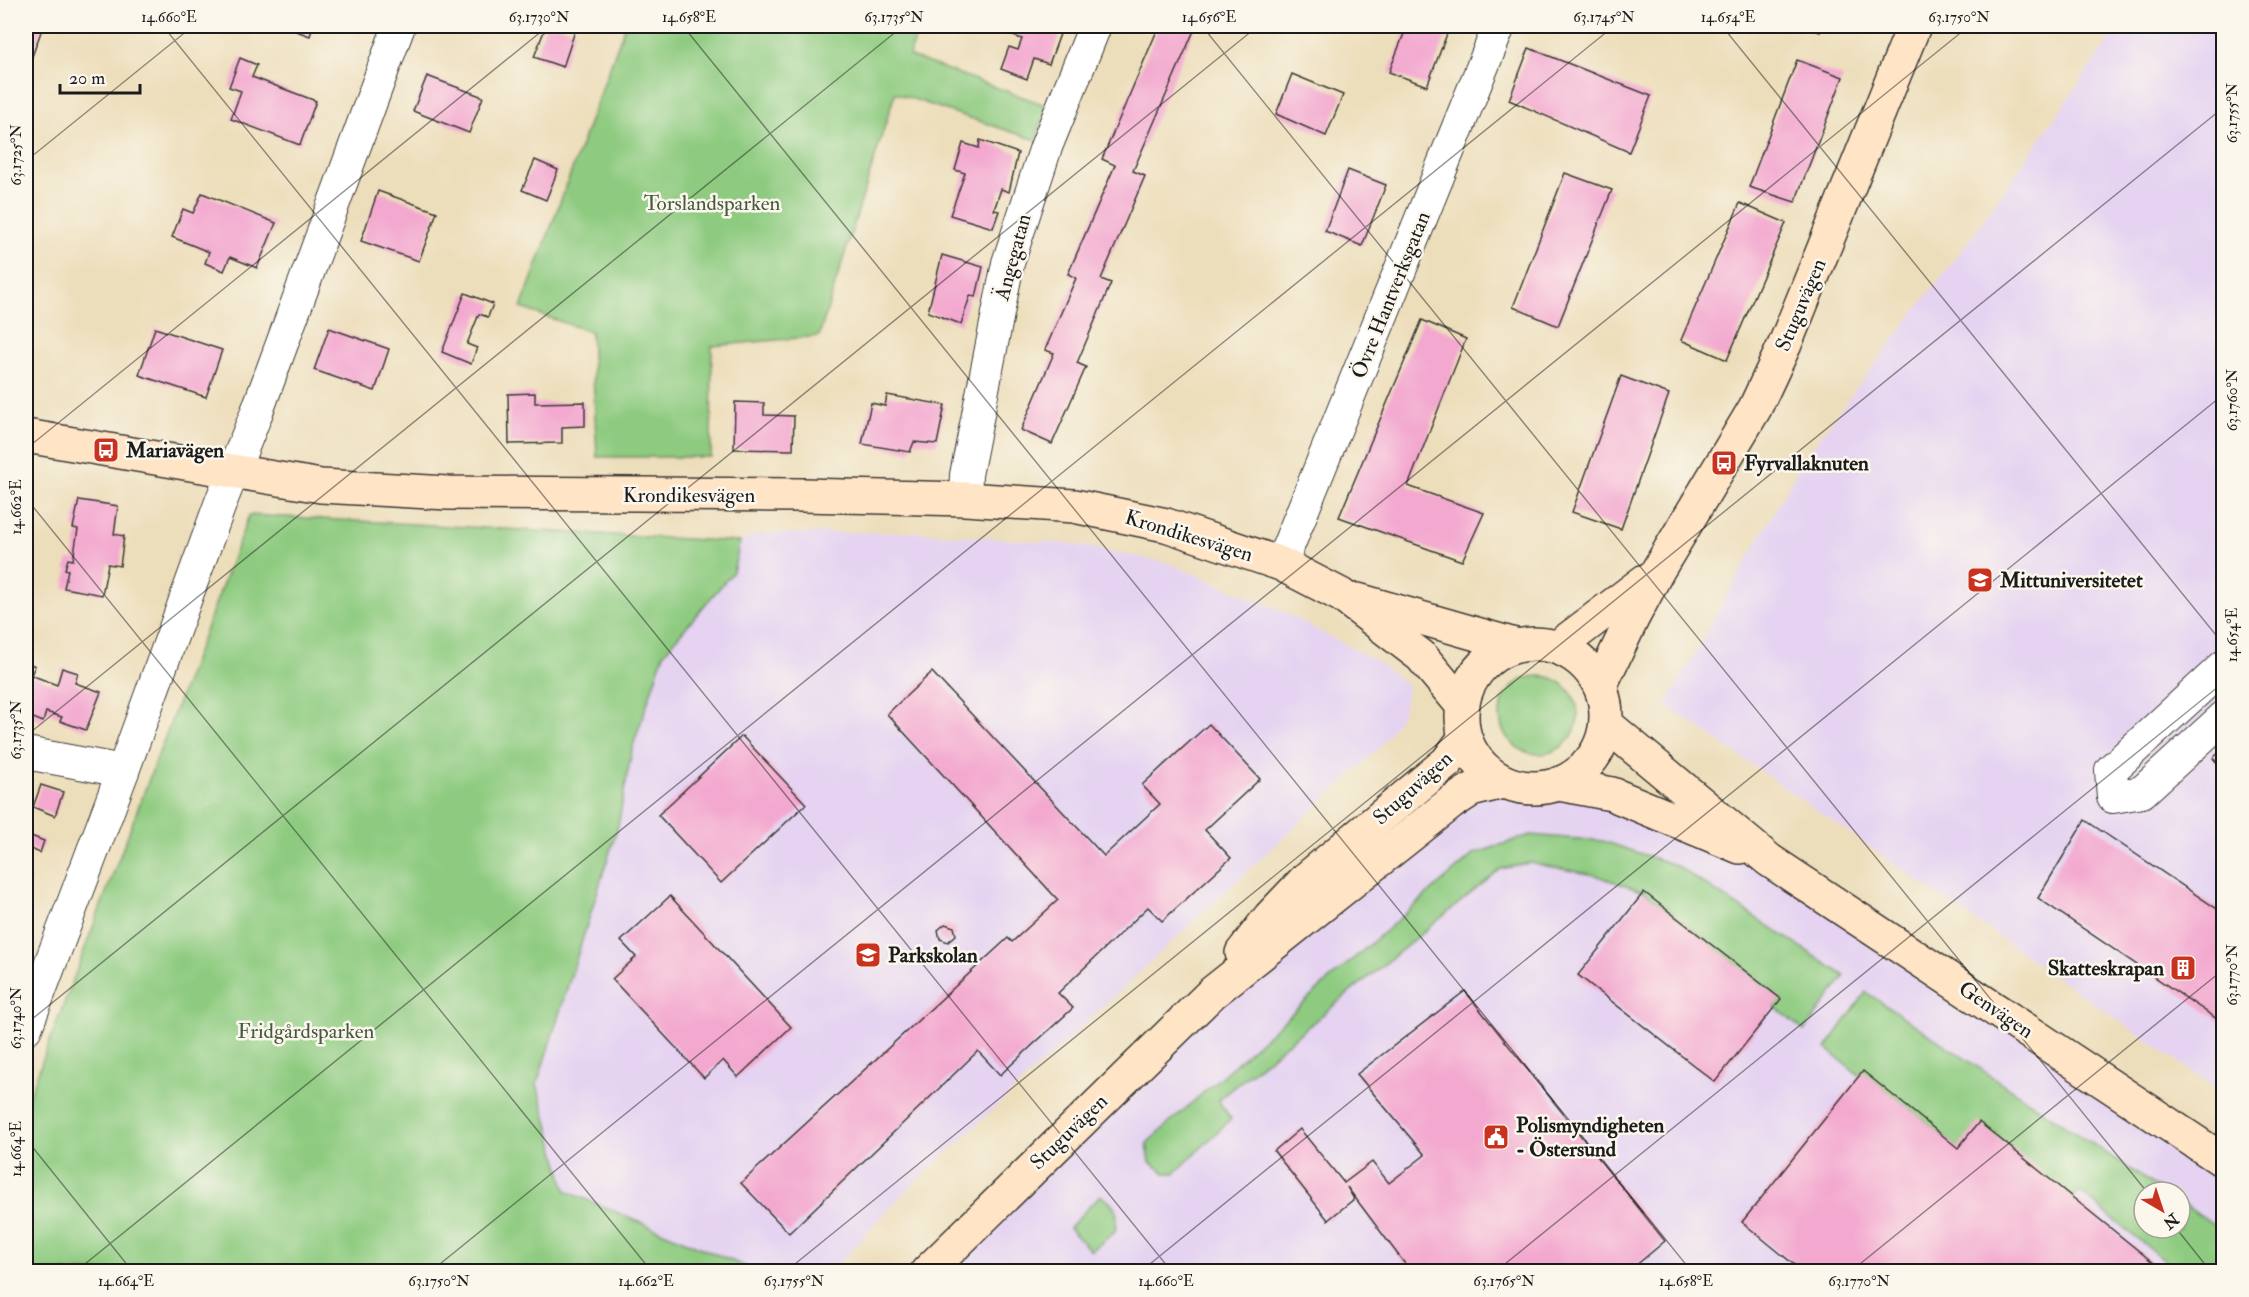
<svg xmlns="http://www.w3.org/2000/svg" width="2249" height="1297" font-family="'IM FELL Double Pica',serif">
	<rect width="100%" height="100%" fill="#fbf7ec"/>
	<filter id="ink" filterUnits="userSpaceOnUse"><feTurbulence type="fractalNoise" baseFrequency=".0167" numOctaves="2"/><feDisplacementMap in="SourceGraphic" scale="12" xChannelSelector="R" yChannelSelector="G"/><feConvolveMatrix kernelMatrix="1 2 1 2 8 2 1 2 1" color-interpolation-filters="sRGB"/></filter>
	<filter id="wash" filterUnits="userSpaceOnUse"><feTurbulence type="fractalNoise" baseFrequency=".008" numOctaves="4" result="noise"/><feDisplacementMap in="SourceGraphic" scale="24" xChannelSelector="R" yChannelSelector="G"/><feGaussianBlur stdDeviation="1.35" result="paint"/><feColorMatrix in="noise" values="0 0 0 0 0 0 0 0 0 0 0 0 0 0 0 0 0 1.4 0 .05"/><feComposite in="paint" operator="in"/></filter>
	<g filter="url(#wash)">
		<rect width="100%" height="100%" fill="#eddebb"/>
		<g fill="#e5d3f1" fill-rule="evenodd">
			<polygon points="2119,26 2223,26 2223,1093 1666,705 1806,455 1973,235"/>
			<polygon points="915,532 1071,544 1168,563 1282,611 1378,662 1408,686 1402,714 1381,746 905,1192 832,1271 756,1271 566,1191 537,1084 618,826 632,749 664,653 733,572 740,542 758,534"/>
			<path d="M 1559,784 L 1769,860 L 2223,1161 L 2223,1271 L 925,1272 L 1212,993 L 1471,790 L 1531,789 ZM 2144,1192 L 2180,1192 L 2180,1228 L 2144,1228 Z"/>
		</g>
		<g fill="#8ecb80" stroke="#55744e" stroke-width="1.5">
			<polygon points="625,26 920,26 909,56 1048,106 1036,140 895,93 819,336 712,346 711,457 597,457 591,332 521,308"/>
			<polygon points="249,515 740,542 733,572 664,653 632,749 618,826 537,1084 566,1191 756,1271 26,1271 26,1104"/>
			<circle cx="1539" cy="715" r="39"/>
			<polygon points="1530,835 1603,841 1675,865 1845,976 1804,1031 1775,1007 1780,999 1644,892 1594,875 1530,863 1501,869 1218,1100 1231,1119 1175,1173 1165,1173 1150,1162 1147,1143 1346,965 1474,854"/>
			<polygon points="1866,992 2164,1192 2144,1192 2144,1228 2180,1228 2180,1202 2223,1232 2223,1271 2177,1271 2079,1191 2073,1198 1958,1148 1863,1072 1859,1075 1826,1048"/>
			<path d="M 1100,1195 C 1118,1206 1119,1212 1115,1232 L 1091,1251 L 1069,1228 Z"/>
		</g>
		<g id="blocks">
			<g fill="#f3a8cf">
				<polygon points="26,26 42,29 26,73"/>
				<polygon points="289,26 313,26 310,36 288,28"/>
				<polygon points="546,26 559,26 575,31 563,67 534,57"/>
				<polygon points="1011,26 1063,26 1049,64 1034,59 1027,79 1001,69 1009,47 1018,50 1022,39 1008,34"/>
				<polygon points="1159,26 1196,26 1133,171 1145,176 1101,279 1111,283 1077,363 1086,367 1052,444 1021,430 1054,353 1045,350 1076,278 1068,274 1115,165 1102,159"/>
				<polygon points="1407,26 1450,26 1427,86 1389,72"/>
				<polygon points="1805,26 1823,26 1820,32"/>
				<polygon points="1529,48 1651,96 1629,152 1509,100"/>
				<polygon points="240,58 257,65 252,77 316,101 300,145 231,119 241,91 229,87"/>
				<polygon points="1797,60 1843,77 1795,202 1749,187"/>
				<polygon points="1292,74 1343,95 1326,136 1276,114"/>
				<polygon points="427,76 483,97 469,133 413,111"/>
				<polygon points="980,140 1018,153 1009,192 1001,189 994,210 999,211 993,228 950,215 965,173 955,170 963,143 979,148"/>
				<polygon points="535,160 558,170 546,200 522,190"/>
				<polygon points="1348,170 1386,185 1362,246 1325,231"/>
				<polygon points="1565,173 1612,190 1558,326 1513,307"/>
				<polygon points="378,191 437,212 419,261 361,241"/>
				<polygon points="202,193 276,223 257,268 230,257 224,271 205,263 209,252 172,237 183,209 193,213"/>
				<polygon points="1740,203 1786,223 1727,360 1681,340"/>
				<polygon points="942,255 983,267 976,297 970,296 961,324 928,312"/>
				<polygon points="465,293 493,304 488,317 479,314 467,344 477,348 471,364 442,352"/>
				<polygon points="1422,320 1466,339 1408,486 1484,513 1462,561 1339,517"/>
				<polygon points="155,328 222,350 206,397 139,375"/>
				<polygon points="329,328 389,349 375,391 314,370"/>
				<polygon points="1621,376 1669,394 1621,529 1572,512"/>
				<polygon points="535,393 535,403 585,402 585,426 562,427 562,443 509,444 508,394"/>
				<polygon points="887,395 945,405 937,444 914,442 910,452 862,444 871,403 885,406"/>
				<polygon points="735,402 764,403 764,415 794,416 793,450 734,449"/>
				<polygon points="79,500 118,506 114,534 124,536 120,566 108,564 102,595 64,588 68,570 65,569 68,559 73,560 78,529 73,528"/>
				<polygon points="26,662 35,666 31,675 57,685 62,668 78,673 75,683 101,692 86,730 60,721 62,717 46,712 43,722 26,715"/>
				<polygon points="932,672 1104,856 1160,804 1142,785 1209,724 1260,779 1205,830 1231,858 1162,921 1148,907 1058,993 1073,1008 1000,1075 978,1051 789,1233 741,1183 1008,938 1012,942 1058,900 887,714"/>
				<polygon points="742,736 806,804 721,883 658,815"/>
				<polygon points="2223,749 2223,770 2213,758"/>
				<polygon points="41,785 63,792 55,816 33,807"/>
				<polygon points="2085,820 2223,913 2223,1023 2038,898"/>
				<polygon points="26,834 44,841 40,853 26,847"/>
				<polygon points="26,875 31,877 26,891"/>
				<polygon points="1644,892 1781,999 1715,1082 1578,975"/>
				<polygon points="670,896 791,1027 738,1077 723,1060 704,1078 612,979 636,957 621,941"/>
				<polygon points="945,924 954,927 956,935 948,942 940,939 938,930"/>
				<polygon points="1465,991 1665,1241 1628,1272 1411,1272 1347,1187 1354,1199 1328,1220 1274,1151 1300,1129 1344,1183 1372,1162 1389,1183 1425,1155 1357,1074"/>
				<polygon points="1863,1071 1958,1148 1979,1122 2165,1272 1866,1272 1861,1268 1858,1272 1803,1272 1742,1222"/>
			</g>
		</g>
	</g>
	<g filter="url(#ink)">
		<use href="#blocks" fill-opacity="0" stroke="#3b3934" stroke-width="1.5"/>
		<g fill="none" stroke-linecap="round" stroke-linejoin="round">
			<g stroke="#3b3934" stroke-width="34">
				<g id="street">
					<polyline points="965,499 966,475 1008,263 1046,147 1095,26"/>
					<polyline points="1281,564 1499,26"/>
					<polyline points="2224,666 2111,770 2113,797 2142,792 2224,717"/>
					<polyline points="26,753 123,771"/>
					<polyline points="26,1028 123,771 222,499 255,417 399,26"/>
				</g>
			</g>
			<g stroke="#3b3934" stroke-width="36">
				<g id="secondary">
					<polyline points="26,436 321,486 448,493 803,495 965,499 1074,506 1166,525 1281,564 1341,595 1421,656 1462,705"/>
					<polyline points="1358,600 1515,645"/>
					<circle cx="1534" cy="716" r="72"/>
					<polyline points="1558,647 1645,581"/>
					<polyline points="1600,686 1633,617 1658,570 1755,408 1785,344 1914,26"/>
					<polyline points="1606,724 1769,860 2224,1161"/>
					<polyline points="1559,784 1612,794 1740,847"/>
					<polyline points="1242,953 1270,917 1306,879 1447,762 1464,739"/>
					<polyline points="927,1272 1212,993 1451,803 1471,790 1503,782"/>
				</g>
			</g>
			<use href="#street" stroke="#fff" stroke-width="32"/>
			<use href="#secondary" stroke="#ffe4c6" stroke-width="33"/>
		</g>
	</g>
	<path fill="none" stroke="#1c1c1c" stroke-width="1.5" stroke-opacity="0.45" d="M 163,26 L 1172,1272M 683,26 L 1692,1272M 1202,26 L 2147,1192M 1722,26 L 2224,645M 26,161 L 193,26M 26,449 L 548,26M 26,498 L 652,1272M 26,736 L 903,26M 26,1024 L 1258,26M 26,1139 L 133,1272M 2176,1228 L 2211,1272M 75,1272 L 1614,26M 430,1272 L 1969,26M 785,1272 L 2224,107M 1140,1272 L 2224,394M 1495,1272 L 2224,682M 1850,1272 L 2224,969M 2205,1272 L 2224,1257"/>
	<defs>
		<g id="bus-square" transform="scale(1.35)"><rect x="-9" y="-9" width="18" height="18" rx="4" fill="#c8321e" stroke="#fbf7ec"/><path d="M-5-6H5V4H4V6H2V4H-2V6H-4V4H-5ZM-3.5-4V0h7V-4ZM-3.5 1.2v1.5H-2V1.2ZM2 1.2v1.5H3.5V1.2Z" fill="#fff"/></g>
		<g id="university-square" transform="scale(1.35)"><rect x="-9" y="-9" width="18" height="18" rx="4" fill="#c8321e" stroke="#fbf7ec"/><path d="M0-5L7-2L0 1L-7-2ZM-4 1L0 2.5L4 1V4Q0 6-4 4Z" fill="#fff"/></g>
		<g id="school-square" transform="scale(1.35)"><rect x="-9" y="-9" width="18" height="18" rx="4" fill="#c8321e" stroke="#fbf7ec"/><path d="M0-5L7-2L0 1L-7-2ZM-4 1L0 2.5L4 1V4Q0 6-4 4Z" fill="#fff"/></g>
		<g id="building-square" transform="scale(1.35)"><rect x="-9" y="-9" width="18" height="18" rx="4" fill="#c8321e" stroke="#fbf7ec"/><path d="M-4-6H4V6H1V3H-1V6H-4ZM-2.5-4.3h1.7v1.8h-1.7ZM.8-4.3h1.7v1.8H.8ZM-2.5-1h1.7V.8h-1.7ZM.8-1h1.7V.8H.8Z" fill="#fff"/></g>
		<g id="civic-square" transform="scale(1.35)"><rect x="-9" y="-9" width="18" height="18" rx="4" fill="#c8321e" stroke="#fbf7ec"/><path d="M-.6-6.5H3V-4.5H.6V-3L4-1V1h2V6H-6V1h2V-1L-.6-3ZM-1.2 2.5V6h2.4V2.5Z" fill="#fff"/></g>
	</defs>
	<g fill-rule="evenodd">
		<use href="#bus-square" x="106" y="450"/>
		<use href="#bus-square" x="1724" y="463"/>
		<use href="#university-square" x="1980" y="580"/>
		<use href="#school-square" x="868" y="955"/>
		<use href="#building-square" x="2183" y="968"/>
		<use href="#civic-square" x="1496" y="1137"/>
	</g>
	<g text-anchor="middle" dominant-baseline="central" stroke-width="5" stroke-linejoin="round" paint-order="stroke">
		<g font-size="21" fill="#44593f" stroke="#fbf7ec">
			<text x="712" y="203">Torslandsparken</text>
			<text x="306" y="1031">Fridgårdsparken</text>
		</g>
		<g font-size="21" fill="#1c1c1c" stroke="#fbf7ec">
			<text transform="translate(1013 257) rotate(-75)">Ängegatan</text>
			<text transform="translate(1391 295) rotate(-68)">Övre Hantverksgatan</text>
			<text transform="translate(1801 305) rotate(-67)">Stuguvägen</text>
			<text x="689" y="495">Krondikesvägen</text>
			<text transform="translate(1189 536) rotate(17)">Krondikesvägen</text>
			<text transform="translate(1413 788) rotate(-42)">Stuguvägen</text>
			<text transform="translate(1996 1010) rotate(34)">Genvägen</text>
			<text transform="translate(1069 1132) rotate(-44)">Stuguvägen</text>
		</g>
		<g font-size="21" font-weight="bold" fill="#1c1c1c" stroke="#fbf7ec" text-anchor="start">
			<text x="126" y="450">Mariavägen</text>
			<text x="1744" y="463">Fyrvallaknuten</text>
			<text x="2000" y="580">Mittuniversitetet</text>
			<text x="888" y="955">Parkskolan</text>
			<text x="2164" y="968" text-anchor="end">Skatteskrapan</text>
			<text x="1516" y="1125">Polismyndigheten<tspan x="1516" dy="24">- Östersund</tspan></text>
		</g>
	</g>
	<rect width="2249" height="1297" fill="none" stroke="#fbf7ec" stroke-width="66"/>
	<g transform="translate(2162 1210) rotate(141)"><circle r="28" fill="#fbf7ec" stroke="#a29f99" stroke-width="1.5"/>
	<path d="M0-4.5L10 22L0 15L-10 22Z" fill="#c8321e"/>
	<text y="-9" font-size="16" font-weight="bold" text-anchor="middle" fill="#1c1c1c">N</text>
	</g>
	<path d="M60 84v9h80v-9" fill="none" stroke="#1c1c1c" stroke-width="3"/>
	<text x="69" y="84" font-size="18" fill="#1c1c1c" stroke="#fbf7ec" stroke-width="4.5" paint-order="stroke">20 m</text>
	<rect x="33" y="33" width="2183" height="1231" fill="none" stroke="#1c1c1c" stroke-width="2"/>
	<g font-size="15" text-anchor="middle" fill="#1c1c1c">
		<text x="169" y="22">14.660°E</text>
		<text x="539" y="22">63.1730°N</text>
		<text x="689" y="22">14.658°E</text>
		<text x="894" y="22">63.1735°N</text>
		<text x="1209" y="22">14.656°E</text>
		<text x="1604" y="22">63.1745°N</text>
		<text x="1728" y="22">14.654°E</text>
		<text x="1959" y="22">63.1750°N</text>
		<text transform="translate(2232 113) rotate(-90)" y="5">63.1755°N</text>
		<text transform="translate(16 155) rotate(-90)" y="5">63.1725°N</text>
		<text transform="translate(2232 400) rotate(-90)" y="5">63.1760°N</text>
		<text transform="translate(16 507) rotate(-90)" y="5">14.662°E</text>
		<text transform="translate(2232 635) rotate(-90)" y="5">14.654°E</text>
		<text transform="translate(16 730) rotate(-90)" y="5">63.1735°N</text>
		<text transform="translate(2232 975) rotate(-90)" y="5">63.1770°N</text>
		<text transform="translate(16 1018) rotate(-90)" y="5">63.1740°N</text>
		<text transform="translate(16 1149) rotate(-90)" y="5">14.664°E</text>
		<text x="126" y="1286">14.664°E</text>
		<text x="439" y="1286">63.1750°N</text>
		<text x="646" y="1286">14.662°E</text>
		<text x="794" y="1286">63.1755°N</text>
		<text x="1166" y="1286">14.660°E</text>
		<text x="1504" y="1286">63.1765°N</text>
		<text x="1686" y="1286">14.658°E</text>
		<text x="1859" y="1286">63.1770°N</text>
	</g>
</svg>
